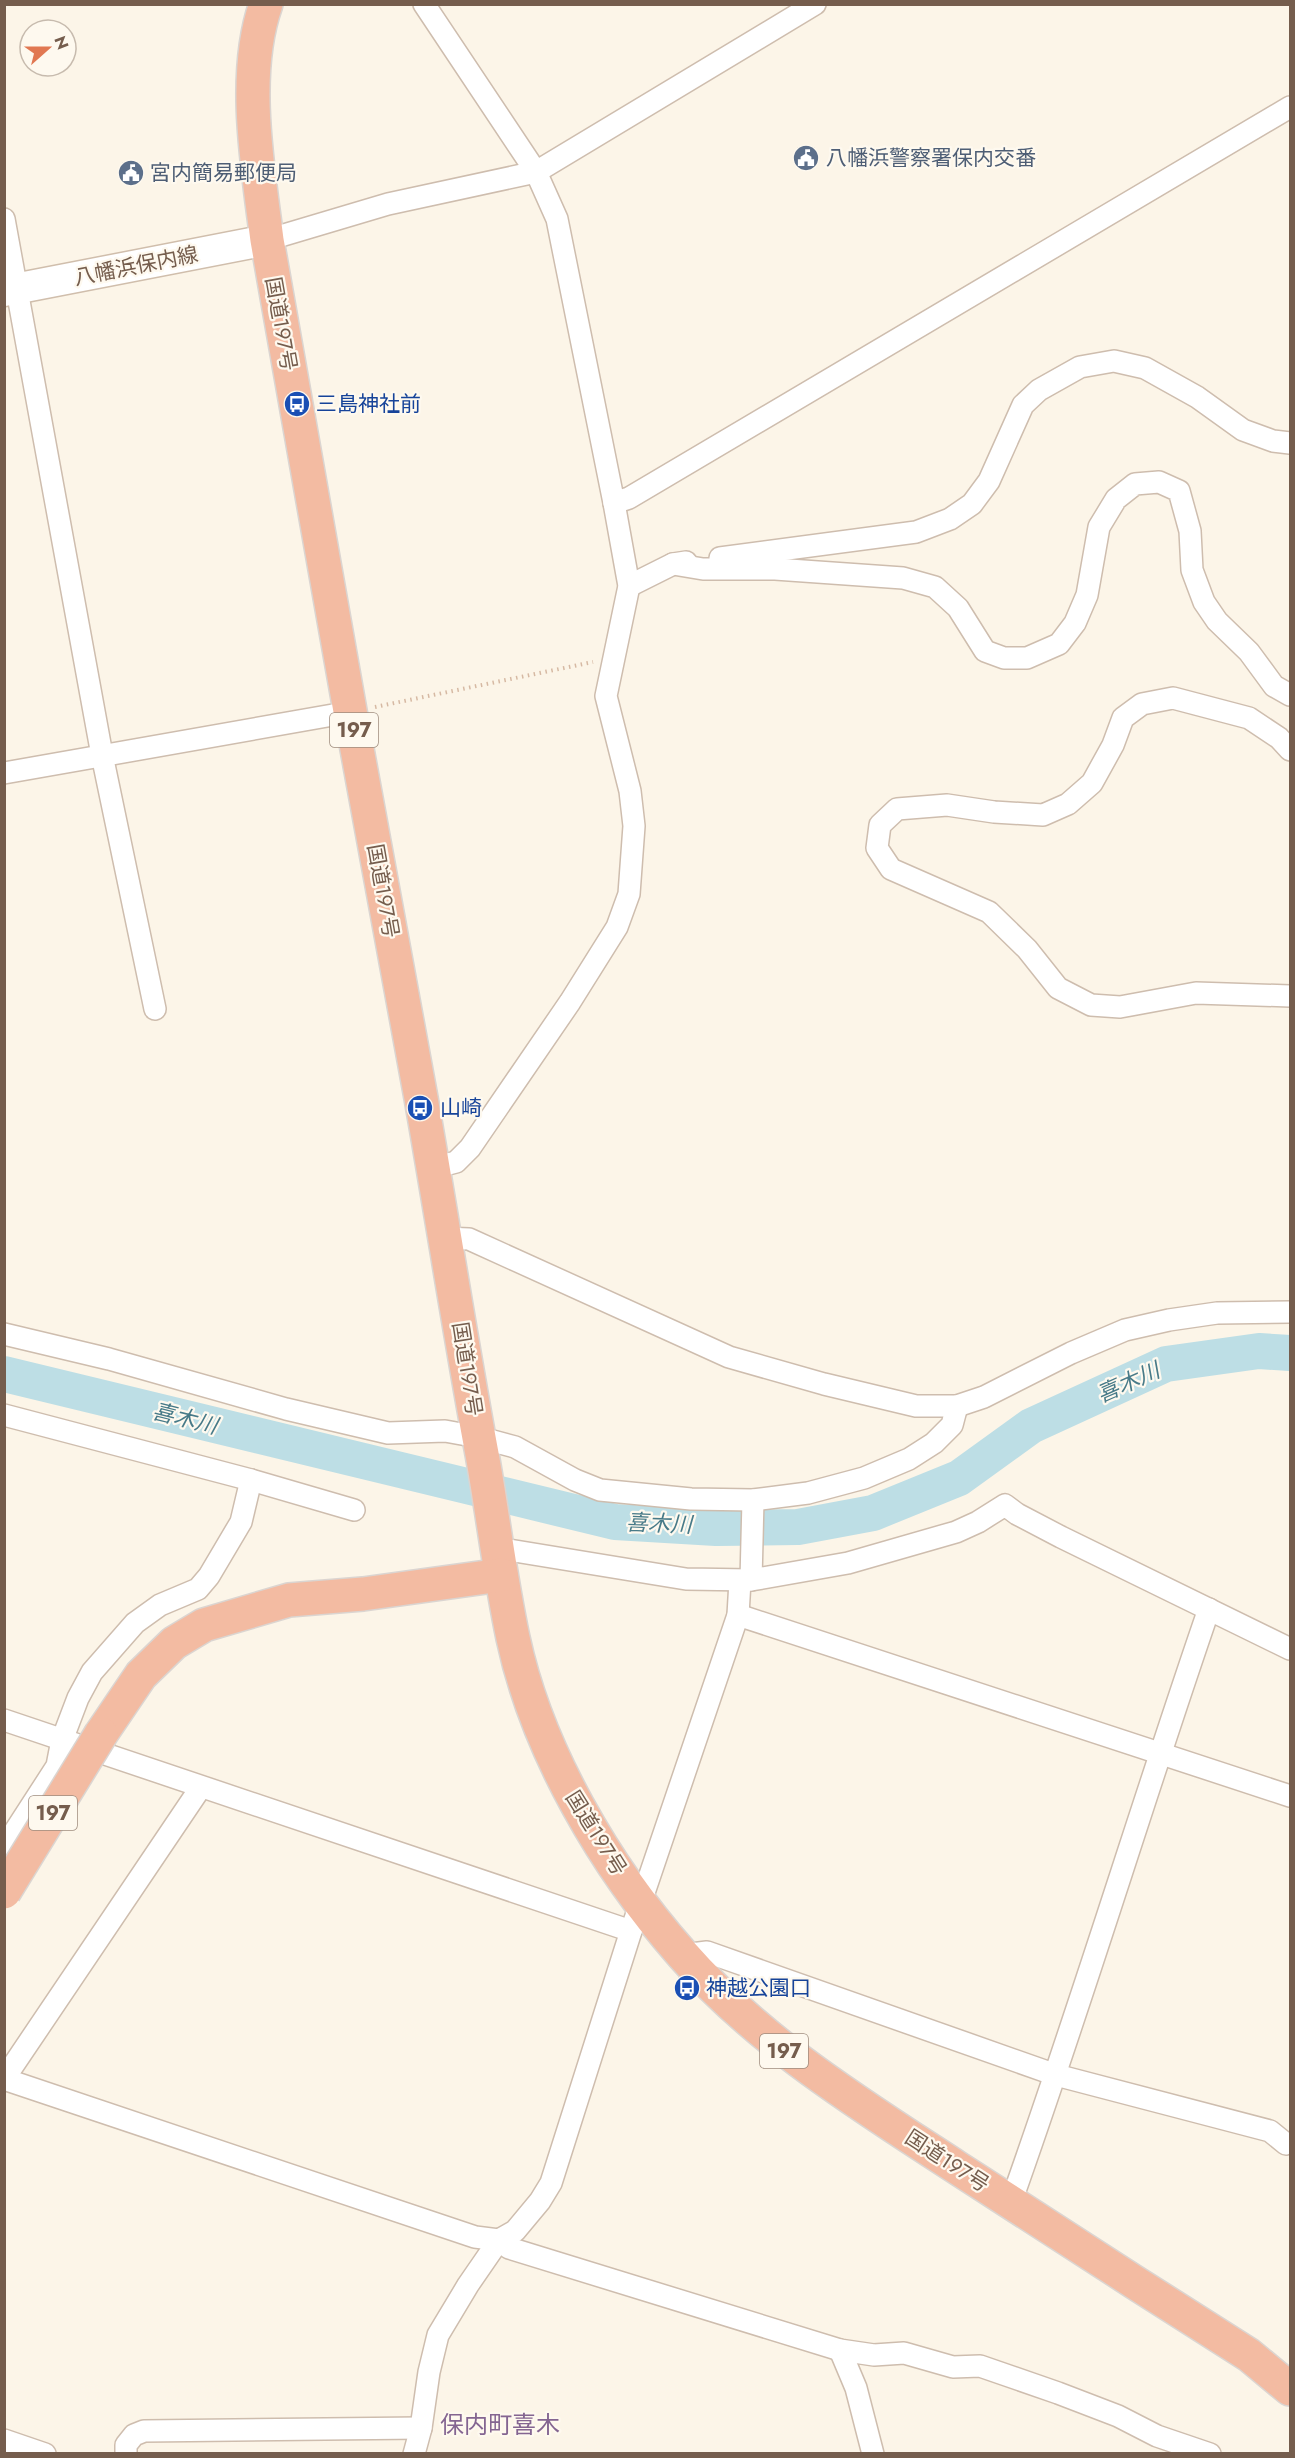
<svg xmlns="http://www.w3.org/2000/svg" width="1295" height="2458" font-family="Jost,'Noto Sans JP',sans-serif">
	<rect width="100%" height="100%" fill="#fcf5e8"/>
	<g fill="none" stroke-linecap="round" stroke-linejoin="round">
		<polyline stroke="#bddee5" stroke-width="36" points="4,1374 615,1522 716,1528 798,1527 873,1513 959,1478 1031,1426 1166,1364 1259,1351 1290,1353"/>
		<g stroke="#cebdae" stroke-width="24">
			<g id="street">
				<polyline points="424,4 536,172 557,219 614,503 629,586 606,696 630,791 634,826 629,894 617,927 570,1002 470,1148 456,1162 433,1168"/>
				<polyline points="4,219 102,755 155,1009"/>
				<polyline points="267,240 388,204 536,172 815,4"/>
				<polyline points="614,503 629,498 1290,107"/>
				<polyline points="720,558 916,532 950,519 972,504 989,481 1023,405 1039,390 1080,367 1114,361 1145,368 1197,397 1243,430 1273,441 1290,443"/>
				<polyline points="673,564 703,569 775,569 903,578 935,587 958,608 985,651 1004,658 1027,658 1059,644 1075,623 1087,595 1099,527 1116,499 1135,484 1159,482 1179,491 1190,531 1192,570 1204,602 1217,621 1249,652 1274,686 1290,695"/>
				<polyline points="629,586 673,564 686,562"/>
				<polyline points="1290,750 1279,738 1249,718 1173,698 1142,704 1123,718 1113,745 1092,783 1068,804 1043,815 994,812 947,805 897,809 880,825 877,848 891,869 989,912 1027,949 1058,988 1091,1005 1120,1007 1196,993 1290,996"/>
				<polyline points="4,773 350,712"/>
				<polyline points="445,1238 469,1239 729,1357 824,1384 916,1406 957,1406 984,1397 1071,1353 1125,1330 1169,1320 1217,1313 1290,1312"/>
				<polyline points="4,1334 109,1359 286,1409 388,1433 445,1431 478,1437 515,1447 575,1480 600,1490 691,1499 753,1500 808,1493 864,1478 909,1459 934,1443 952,1425 957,1406"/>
				<polyline points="4,1415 251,1480 354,1510"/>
				<polyline points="496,1548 686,1579 751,1580 848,1563 956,1532 978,1522 1005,1505 1017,1514 1061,1537 1290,1649"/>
				<polyline points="751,1580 753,1500"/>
				<polyline points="738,1615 1290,1796"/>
				<polyline points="4,1720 631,1931"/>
				<polyline points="4,1848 57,1766 62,1740 78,1698 92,1672 135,1623 160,1605 198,1589 209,1576 241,1522 251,1480"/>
				<polyline points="683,1955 707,1952 1056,2075 1270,2131 1286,2144"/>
				<polyline points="4,2079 475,2237 499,2240 509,2248 840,2350 874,2355 904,2353 953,2367 980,2366 1058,2393 1118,2416 1157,2436 1210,2454"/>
				<polyline points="4,2079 201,1787"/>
				<path d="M 1011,2202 C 1081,2006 1141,1806 1209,1609"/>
				<polyline points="840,2350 856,2388 873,2454"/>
				<polyline points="4,2440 45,2454"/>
				<polyline points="126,2454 126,2445 134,2435 144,2431 421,2428"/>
				<polyline points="414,2454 421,2428 429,2372 438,2335 468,2285 499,2240 515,2231 540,2201 551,2183 631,1931 738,1615 740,1581"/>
			</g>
		</g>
		<g stroke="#d0beac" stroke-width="33">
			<polyline id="secondary" points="4,291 267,240"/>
		</g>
		<g stroke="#dbd5d1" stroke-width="36">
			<g id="highway">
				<path d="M 266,4 C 241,74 258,169 267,240 C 316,527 368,812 421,1098 C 442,1217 460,1336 482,1454 C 493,1515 500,1577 513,1638 C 537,1751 606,1868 682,1954 C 759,2042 858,2103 956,2167 C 1053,2230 1151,2293 1249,2355 L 1290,2389"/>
				<polyline points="101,1734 141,1675 174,1643 204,1625 289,1600 363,1594 501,1575"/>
			</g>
		</g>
		<polyline stroke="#d6b9a3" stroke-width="4" stroke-dasharray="1.5 4.5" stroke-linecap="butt" points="375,707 593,662"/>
		<use href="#street" stroke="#fff" stroke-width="21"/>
		<use href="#secondary" stroke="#fff" stroke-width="30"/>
		<use href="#highway" stroke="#f3bba2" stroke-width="33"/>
		<g stroke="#dbd5d1" stroke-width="36" stroke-linecap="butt">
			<polyline id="highway-bridge" points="4,1892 101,1734"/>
		</g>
		<use href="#highway-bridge" stroke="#f3bba2" stroke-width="33"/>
	</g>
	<defs>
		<g id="civic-disc" transform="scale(1.35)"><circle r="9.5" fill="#5c6f8a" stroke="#fef9ef"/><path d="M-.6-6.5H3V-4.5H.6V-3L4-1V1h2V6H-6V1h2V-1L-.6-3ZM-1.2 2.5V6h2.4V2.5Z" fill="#fff"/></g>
		<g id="bus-disc" transform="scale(1.35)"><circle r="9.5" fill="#1a4fb4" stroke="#fef9ef"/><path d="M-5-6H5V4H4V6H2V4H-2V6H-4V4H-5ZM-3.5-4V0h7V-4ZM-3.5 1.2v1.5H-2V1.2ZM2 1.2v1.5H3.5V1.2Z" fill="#fff"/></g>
	</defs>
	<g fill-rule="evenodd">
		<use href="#civic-disc" x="806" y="158"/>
		<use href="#civic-disc" x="131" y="173"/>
		<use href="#bus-disc" x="297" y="404"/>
		<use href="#bus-disc" x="420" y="1108"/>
		<use href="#bus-disc" x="687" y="1988"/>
	</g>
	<g text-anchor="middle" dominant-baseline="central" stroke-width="4.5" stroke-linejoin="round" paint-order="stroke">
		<g fill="#fef9ef" stroke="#9e8c7e" stroke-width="1.5">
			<rect x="330" y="713" width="48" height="34" rx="4.5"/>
			<rect x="29" y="1796" width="48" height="34" rx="4.5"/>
			<rect x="760" y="2034" width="48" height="34" rx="4.5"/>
		</g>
		<g font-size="20" font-weight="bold" fill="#755d4d">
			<text x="354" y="730">197</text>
			<text x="53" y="1813">197</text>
			<text x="784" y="2051">197</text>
		</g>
		<g font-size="21" fill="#4e5e75" stroke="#fef9ef" text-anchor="start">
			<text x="826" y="158">八幡浜警察署保内交番</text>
			<text x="150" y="173">宮内簡易郵便局</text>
		</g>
		<g font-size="21" fill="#755d4d" stroke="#fef9ef">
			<text transform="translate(136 266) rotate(-11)">八幡浜保内線</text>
			<text transform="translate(281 324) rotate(80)">国道197号</text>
			<text transform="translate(383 891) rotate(80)">国道197号</text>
			<text transform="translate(467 1369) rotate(81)">国道197号</text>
			<text transform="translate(596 1833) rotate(58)">国道197号</text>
			<text transform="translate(947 2161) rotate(33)">国道197号</text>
		</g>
		<g font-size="21" fill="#164399" stroke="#fef9ef" text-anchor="start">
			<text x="316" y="404">三島神社前</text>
			<text x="440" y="1108">山崎</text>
			<text x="706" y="1988">神越公園口</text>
		</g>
		<g font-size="22" font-style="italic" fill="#477a88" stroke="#fef9ef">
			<text transform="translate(1128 1382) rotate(-24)">喜木川</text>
			<text transform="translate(185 1418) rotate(14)">喜木川</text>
			<text transform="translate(659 1523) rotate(2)">喜木川</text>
		</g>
		<g font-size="24" fill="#846591" stroke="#fef9ef">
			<text x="500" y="2424">保内町喜木</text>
		</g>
	</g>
	<rect width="1295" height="2458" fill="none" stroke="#755d4d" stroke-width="12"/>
	<g transform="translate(48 48) rotate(69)"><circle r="28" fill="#fef9ef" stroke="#c7bbae" stroke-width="1.5"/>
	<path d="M0-4.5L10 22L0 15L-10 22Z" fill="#e17852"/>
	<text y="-9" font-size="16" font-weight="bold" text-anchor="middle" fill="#755d4d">N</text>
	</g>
</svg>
